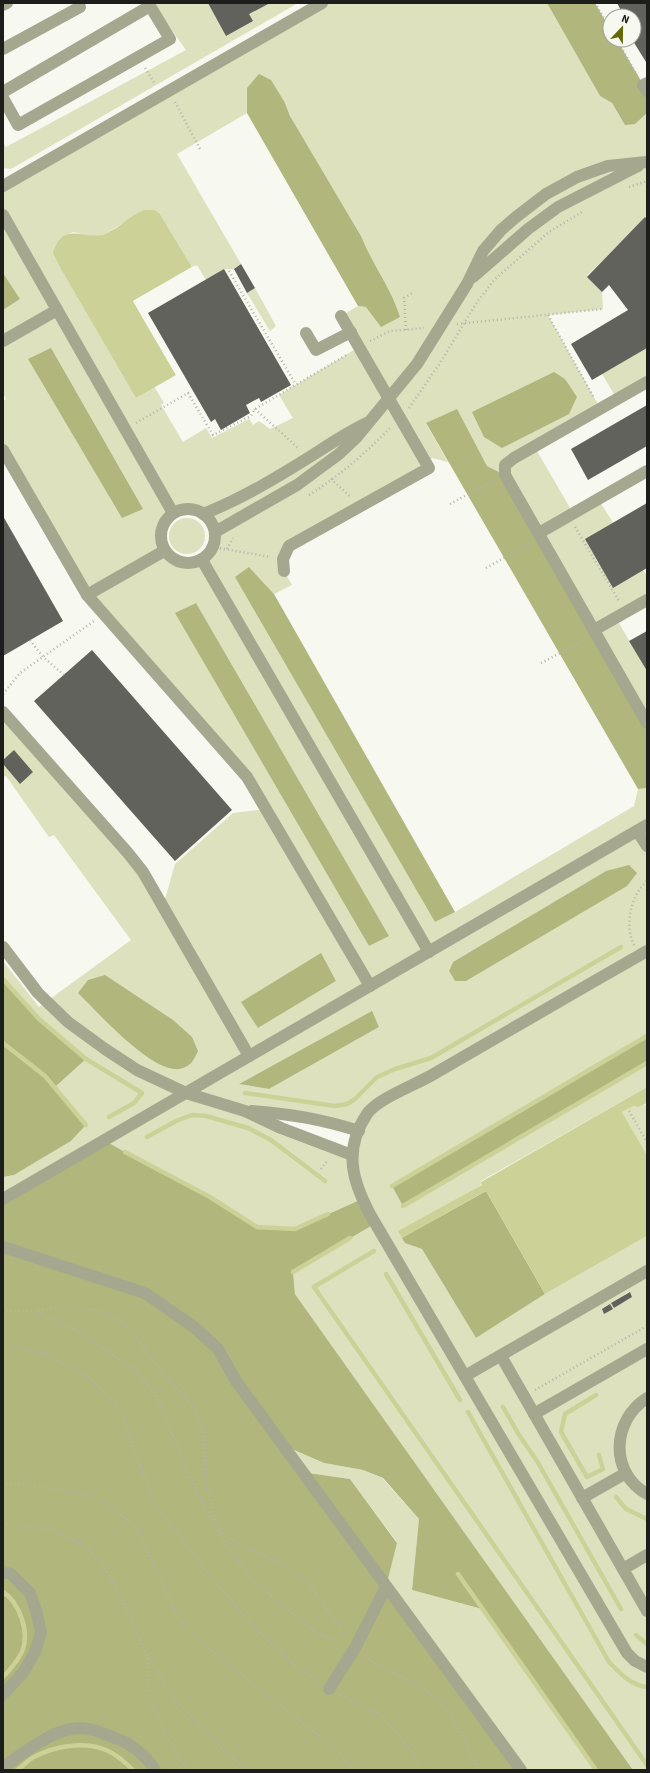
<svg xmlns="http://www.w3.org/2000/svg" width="650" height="1773" font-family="'Source Sans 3',sans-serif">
	<rect width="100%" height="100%" fill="#f7f8f0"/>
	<g fill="#dde1bd" fill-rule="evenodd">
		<polygon points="152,3 298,3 11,169 3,168 3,143 6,147 186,50"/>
		<path d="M 322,3 L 547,3 L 600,96 L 612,103 L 620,117 L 635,124 L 647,113 L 647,219 L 645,218 L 587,276 L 602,292 L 603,309 L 548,315 L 600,408 L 534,446 L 573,513 L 598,499 L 647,576 L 647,600 L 616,618 L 647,671 L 647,723 L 505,475 L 487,466 L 457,410 L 426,424 L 448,462 L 432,458 L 425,462 L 429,468 L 289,546 L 284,571 L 292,585 L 274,594 L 249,567 L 435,922 L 455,912 L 634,806 L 638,789 L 647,788 L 647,1036 L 392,1186 L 404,1206 L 647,1063 L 647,1087 L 481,1181 L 482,1184 L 406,1243 L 422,1249 L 476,1338 L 545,1294 L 647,1236 L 647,1770 L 633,1770 L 295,1294 L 293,1272 L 375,1223 L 362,1199 L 295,1229 L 257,1227 L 210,1197 L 147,1165 L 104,1140 L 3,1199 L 3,1177 L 14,1175 L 71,1141 L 86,1125 L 55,1087 L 86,1059 L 40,1019 L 3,979 L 3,961 L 39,1007 L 131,940 L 54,835 L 49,837 L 6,776 L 3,777 L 3,764 L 20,783 L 33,772 L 14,751 L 3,760 L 3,712 L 128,853 L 163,906 L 175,864 L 233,813 L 266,809 L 247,777 L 87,595 L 3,450 L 3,401 L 6,399 L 3,393 L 3,310 L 20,299 L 3,273 L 3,186 ZM 247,88 L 285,103 L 290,116 L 361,236 L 367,253 L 366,307 L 358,306 L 341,316 L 359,347 L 279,395 L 293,418 L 270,429 L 259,421 L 253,425 L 249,419 L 212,438 L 206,428 L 183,442 L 161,405 L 164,403 L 154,386 L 136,398 L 64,236 L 73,232 L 94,237 L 107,233 L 120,225 L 160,214 L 192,267 L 197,265 L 206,280 L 224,269 L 234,269 L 241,264 L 177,154 L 247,113 ZM 183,509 C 201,510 218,521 214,542 C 213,548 209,553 204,557 C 177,583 134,529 183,509 ZM 196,603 L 388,935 L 388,936 L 369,946 ZM 606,871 L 466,981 L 455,981 L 449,971 L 453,962 ZM 321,954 L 336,981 L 258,1028 ZM 372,1012 L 379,1027 L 269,1089 L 239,1084 ZM 247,1111 L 358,1131 L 352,1155 ZM 629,1292 L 632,1297 L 614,1308 L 611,1303 Z"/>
		<polygon points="255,288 276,326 270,331 247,293"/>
		<polygon points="647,348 647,382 617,399 602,374"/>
		<circle cx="187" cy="536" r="18"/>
		<polygon points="647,1103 647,1155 622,1112 634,1106 645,1105"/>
		<polygon points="282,1444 324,1463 363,1470 382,1478 419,1519 412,1590 482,1609 596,1770 521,1770 386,1587 397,1542 350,1479 302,1472"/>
	</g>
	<g fill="#b1b67c">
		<polygon points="547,3 595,3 610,29 610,40 617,40 647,91 647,113 635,124 625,125 612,103 600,96"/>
		<path d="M 259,74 L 271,80 L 285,103 L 290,116 L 361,236 C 372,264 391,288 400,317 L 381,327 L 366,307 L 358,306 L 247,113 L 247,88 Z"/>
		<polygon points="3,273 20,299 3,310"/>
		<polygon points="51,348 143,509 122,518 28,359"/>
		<polygon points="554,372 565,379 577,397 569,414 502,448 484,437 472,412"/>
		<polygon points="457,409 487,466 505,475 647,723 647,788 638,789 426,423"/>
		<polygon points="249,567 274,594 455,912 435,922 235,577"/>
		<polygon points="196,603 389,936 369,946 175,613"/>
		<polygon points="629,865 637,873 627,886 466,981 455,981 449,971 453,962 606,871"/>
		<polygon points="321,953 336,981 258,1028 241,1002"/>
		<path d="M 105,975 L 173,1020 L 192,1037 L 198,1051 C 194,1059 192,1065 183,1068 C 156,1079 97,1011 78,993 L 88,980 Z"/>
		<polygon points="3,979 40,1019 86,1059 55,1087 86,1125 71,1141 14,1175 3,1177"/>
		<polygon points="372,1011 379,1027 269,1089 239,1084"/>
		<polygon points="647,1036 647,1063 403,1206 392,1186"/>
		<polygon points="104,1140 147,1165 210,1197 257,1227 295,1229 362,1199 376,1223 293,1272 295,1294 633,1770 596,1770 482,1609 412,1590 419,1519 383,1478 363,1470 324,1463 283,1445 302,1472 350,1479 397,1543 386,1587 521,1770 3,1770 3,1199"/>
		<polygon points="486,1191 545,1294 476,1338 422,1249 405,1243 402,1238"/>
	</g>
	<g fill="#ccd297">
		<path d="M 144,210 L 154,210 L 160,214 L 192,267 L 133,301 L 176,375 L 136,398 L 60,267 L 53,253 C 64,218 85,243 107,233 C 121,227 129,216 144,210 Z"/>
		<polygon points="647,1087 647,1103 638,1107 634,1106 622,1112 647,1155 647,1236 545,1294 486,1191 402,1238 398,1231 482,1185 481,1182"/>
	</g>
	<polygon fill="#f7f8f0" points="194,266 193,269 136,301 177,374 176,375 133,301"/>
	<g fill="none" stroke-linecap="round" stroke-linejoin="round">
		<g stroke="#ccd297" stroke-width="4.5">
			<polyline points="3,979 39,1019 86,1059 142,1093 134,1103 109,1117"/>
			<polyline points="3,1043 45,1076 86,1125"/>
			<polyline points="245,1093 335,1106 347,1104 355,1099 377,1077 395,1069 431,1058 621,947"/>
			<polyline points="147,1137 176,1121 192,1115 206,1116 248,1128 271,1140 325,1181"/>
			<polyline points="125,1152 210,1197 257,1227 295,1229 328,1214"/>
			<polyline points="392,1186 647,1036"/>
			<polyline points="403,1206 647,1063"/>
			<polyline points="374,1251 314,1287 647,1765"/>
			<polyline points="293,1272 350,1238"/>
			<polyline points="386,1274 460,1400"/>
			<polyline points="596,1395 565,1414 561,1432 587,1477 603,1469 599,1455"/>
			<polyline points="503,1407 519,1435 537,1461 621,1609"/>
			<path d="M 468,1412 L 609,1662 C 620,1673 630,1685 647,1687"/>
			<polyline points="616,1497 626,1509 647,1519"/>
			<polyline points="458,1574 596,1770"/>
			<path d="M 3,1592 C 20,1603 30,1633 22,1652 C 17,1661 10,1670 3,1677"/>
			<polyline points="636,1635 647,1644"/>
			<path d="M 17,1770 C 23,1766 28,1760 34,1757 C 55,1746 84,1741 106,1750 C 116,1754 126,1763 133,1770"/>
		</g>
	</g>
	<g fill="#61625b">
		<polygon points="208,3 270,3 249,14 253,21 226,36"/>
		<polygon points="617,3 647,3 647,61 646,62 633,41 637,38 634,33 634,16 624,16"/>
		<polygon points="645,217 647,219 647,348 592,380 571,344 628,310 609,285 602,292 587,277"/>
		<polygon points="241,264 255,288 247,293 234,269"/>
		<polygon points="224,269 291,385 261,402 259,398 246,405 250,413 221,430 215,419 211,422 148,313"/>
		<polygon points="647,405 647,446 588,480 571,449"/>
		<polygon points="647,503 647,568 613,588 585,539"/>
		<polygon points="3,516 63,621 3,656"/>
		<polygon points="647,631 647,671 629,641"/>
		<polygon points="92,650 232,810 175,861 34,701"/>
		<polygon points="14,750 33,772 20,784 3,764 3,760"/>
		<polygon points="630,1292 632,1297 614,1308 611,1303"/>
		<polygon points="610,1304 613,1309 604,1314 602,1309"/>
	</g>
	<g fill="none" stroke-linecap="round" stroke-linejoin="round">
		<g stroke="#b3b4ae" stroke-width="2.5" stroke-dasharray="1 3" stroke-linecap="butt">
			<polyline points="595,3 610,29"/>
			<polyline points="634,37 635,39"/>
			<polyline points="617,40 637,75"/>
			<polyline points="145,68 155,84"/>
			<polyline points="175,102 200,149"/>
			<polyline points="629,187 647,181"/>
			<polyline points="229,271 296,385"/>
			<polyline points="548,315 594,398"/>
			<polyline points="457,324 603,309"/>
			<polyline points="406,330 404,298 414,292"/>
			<polyline points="370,341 390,331 424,328"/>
			<polyline points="409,408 440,363 477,302 495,279 549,232 582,212"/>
			<polyline points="255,409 298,448"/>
			<polyline points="136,423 188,393 213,435 251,416 255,409 348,354"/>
			<polyline points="331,479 351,497"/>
			<path d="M 309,495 C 339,476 366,453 391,427"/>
			<polyline points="450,504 493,481"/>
			<polyline points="575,527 619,601"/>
			<polyline points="212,547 271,557"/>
			<polyline points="227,549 233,538"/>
			<polyline points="486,568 529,544"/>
			<polyline points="30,640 43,657 64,675"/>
			<polyline points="541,663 585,640"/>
			<polyline points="3,694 20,673 94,621"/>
			<path d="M 634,945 C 624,925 631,895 647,881"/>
			<polyline points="629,1111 647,1142"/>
			<polyline points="321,1169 328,1160"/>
			<polyline points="3,1311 35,1311 58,1308 79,1308 97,1310 118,1319 136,1338 151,1359 190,1403 203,1428 207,1488 218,1531 248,1576 316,1633 342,1643"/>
			<polyline points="36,1312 74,1329 136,1370 156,1396 198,1495 216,1527"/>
			<polyline points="3,1347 6,1346 47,1354 90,1379 120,1408 138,1461 157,1507 210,1576 255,1628 299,1669 319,1682"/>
			<polyline points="535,1390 647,1326"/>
			<polyline points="3,1483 43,1487 92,1495 135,1525 180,1621 220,1658 338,1751 353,1770"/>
			<polyline points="3,1523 53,1530 80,1543 102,1563 119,1594 147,1655 169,1692 225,1752 248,1770"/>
			<polyline points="219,1531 242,1546 286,1565 310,1585 346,1637"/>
			<path d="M 147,1655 C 147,1673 149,1690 154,1707 C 160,1727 176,1752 187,1770"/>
			<path d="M 365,1656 C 386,1672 412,1679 432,1695 C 454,1711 466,1746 479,1770"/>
			<polyline points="340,1695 383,1717 411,1751 421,1770"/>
		</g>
		<g stroke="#a5a88f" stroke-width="12">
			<polyline points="3,5 7,3"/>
			<polyline points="3,49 80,7"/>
			<polyline points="647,83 643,85 647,91"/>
			<polyline points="3,92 150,6 170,39 18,125 3,98"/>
			<polyline points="3,186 322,3"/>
			<polyline points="3,215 173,513"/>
			<polyline points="473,277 528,229 558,207 638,166"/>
			<polyline points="306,333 316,350 351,332"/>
			<polyline points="3,341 57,310"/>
			<polyline points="647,382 514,458 505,465 505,475 647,723"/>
			<polyline points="3,450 87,595 247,777 370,986"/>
			<circle cx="188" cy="536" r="27"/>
			<path d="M 203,514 C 242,499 281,475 316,453 C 333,442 348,432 367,423"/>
			<polyline points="215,532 297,485 339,454 356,438 417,364 467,284 483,251 501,230 516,217 546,194 577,177 608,166 647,162"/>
			<polyline points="539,533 647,471"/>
			<polyline points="202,560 429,952"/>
			<polyline points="284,571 283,559 289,546 429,468 341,316"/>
			<polyline points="87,595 164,551"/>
			<polyline points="594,630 647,600"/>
			<polyline points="3,712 128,853 143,872 249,1056"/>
			<polyline points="637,831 647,846"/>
			<polyline points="3,947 38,993 68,1022 105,1049 137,1070 186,1093 245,1111 281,1128 352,1155"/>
			<path d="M 647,951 C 575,992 503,1034 432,1075 C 415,1085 377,1099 367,1114 C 343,1150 352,1181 371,1216 L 627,1653 L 635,1661 L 647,1667"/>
			<path d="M 252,1111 C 291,1114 321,1119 359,1131"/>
			<polyline points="3,1199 647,825"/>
			<polyline points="3,1247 145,1293 194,1327 218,1349 236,1381 521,1770"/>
			<polyline points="501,1356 647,1611"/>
			<polyline points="465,1376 647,1271"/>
			<path d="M 647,1398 C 612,1420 609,1473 647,1494"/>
			<polyline points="534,1414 647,1349"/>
			<polyline points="582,1498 626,1473"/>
			<polyline points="623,1569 647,1555"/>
			<polyline points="3,1572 11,1574 30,1593 36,1610 41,1632 35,1652 23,1673 3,1694"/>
			<polyline points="329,1689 355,1648 386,1587"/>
			<path d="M 3,1767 C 26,1752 58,1723 88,1729 C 97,1730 106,1735 115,1738 C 130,1743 147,1756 155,1770"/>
		</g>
	</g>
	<rect width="650" height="1773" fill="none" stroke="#1d1e1b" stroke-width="8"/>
	<g transform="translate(622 28) rotate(22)"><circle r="19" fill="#f7f8f0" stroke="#a0a19b"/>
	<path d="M0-3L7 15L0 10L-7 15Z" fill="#646807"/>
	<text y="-6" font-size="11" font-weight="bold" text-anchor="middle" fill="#1d1e1b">N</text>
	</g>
</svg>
